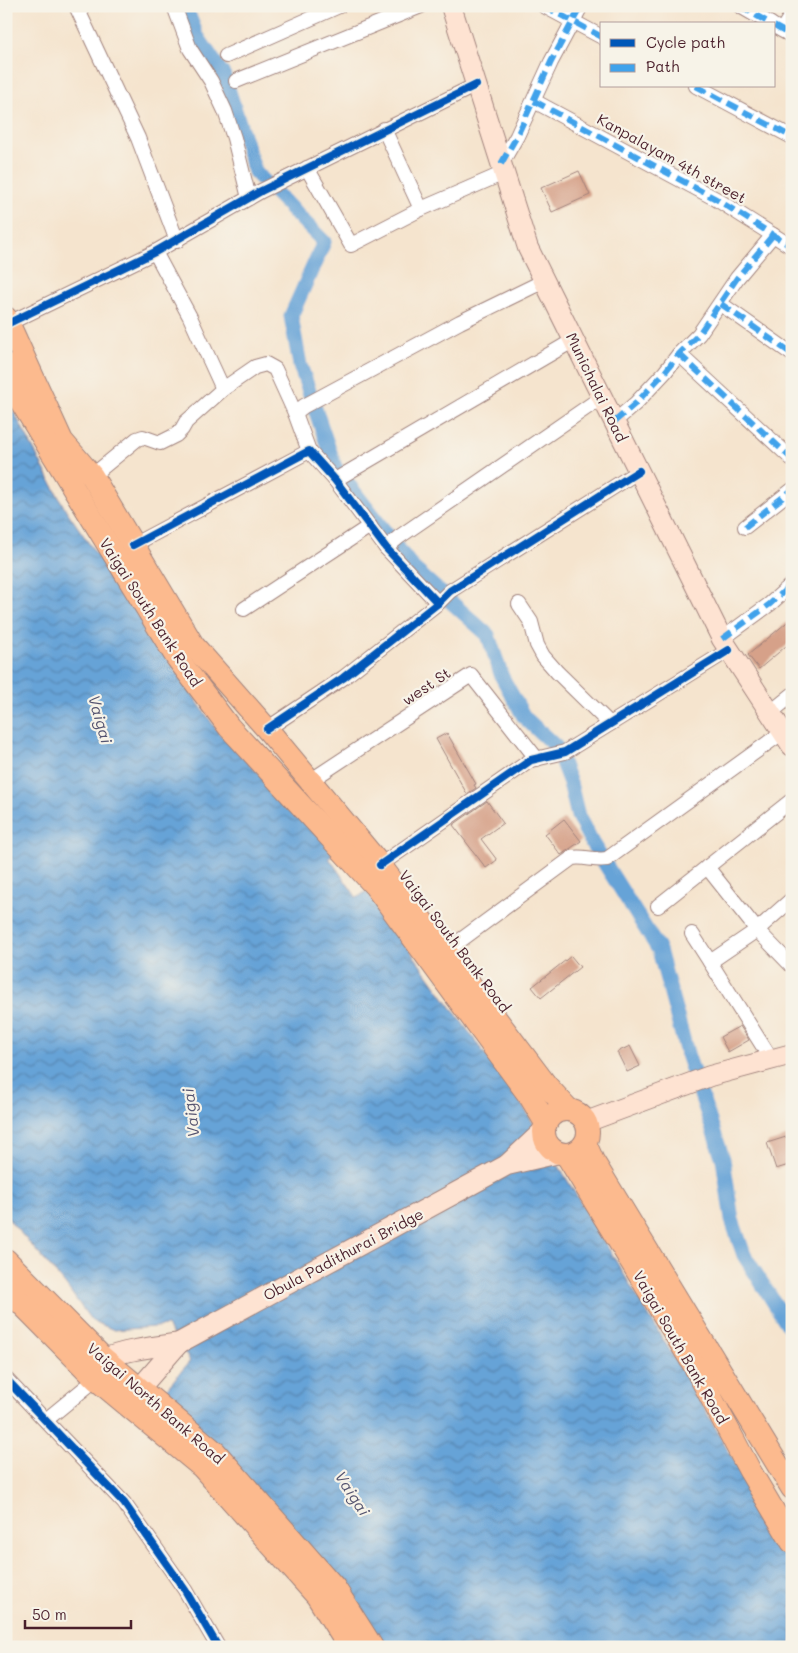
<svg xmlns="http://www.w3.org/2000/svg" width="798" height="1653" font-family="Mali,sans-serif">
	<defs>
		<pattern id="water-waves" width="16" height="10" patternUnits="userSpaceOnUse" patternTransform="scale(1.25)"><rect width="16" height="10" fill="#66a3d7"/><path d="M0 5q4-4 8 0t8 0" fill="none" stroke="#5684af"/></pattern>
	</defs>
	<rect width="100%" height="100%" fill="#f7f3e8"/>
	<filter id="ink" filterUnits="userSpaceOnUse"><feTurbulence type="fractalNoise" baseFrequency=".02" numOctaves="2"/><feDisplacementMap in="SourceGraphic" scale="10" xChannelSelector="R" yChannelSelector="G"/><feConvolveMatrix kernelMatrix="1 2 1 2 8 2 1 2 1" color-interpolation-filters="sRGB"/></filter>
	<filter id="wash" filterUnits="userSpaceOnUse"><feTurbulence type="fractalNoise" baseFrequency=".0096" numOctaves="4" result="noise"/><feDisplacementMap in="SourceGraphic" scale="20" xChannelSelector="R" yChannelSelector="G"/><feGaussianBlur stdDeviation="1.12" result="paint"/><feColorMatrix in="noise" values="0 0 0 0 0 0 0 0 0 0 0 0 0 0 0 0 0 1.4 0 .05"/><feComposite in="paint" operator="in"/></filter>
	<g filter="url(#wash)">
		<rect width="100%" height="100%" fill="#f5e4ce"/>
		<polygon fill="url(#water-waves)" stroke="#586181" points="6,397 64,507 218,732 336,853 329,858 357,898 367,891 524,1108 700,1401 792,1562 792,1647 384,1647 346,1589 163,1401 163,1393 190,1361 167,1326 114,1330 91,1320 65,1284 6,1216"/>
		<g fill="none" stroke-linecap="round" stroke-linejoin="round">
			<polyline stroke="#66a3d7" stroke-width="15" points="185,6 197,36 224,76 255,172 324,242 291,316 300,365 335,467 413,568 488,635 502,677 524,717 556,747 570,783 578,816 592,843 659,950 688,1057 723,1159 732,1220 744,1255 792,1331"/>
		</g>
		<g id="blocks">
			<g fill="#d6a189">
				<polygon points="579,171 590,195 552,212 541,188"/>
				<polygon points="792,618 792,641 759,669 748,655"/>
				<polygon points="447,733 476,784 474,785 476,788 467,794 436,739"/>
				<polygon points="487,801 503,823 481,839 497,860 486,868 453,825"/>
				<polygon points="564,819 581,841 561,855 545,834"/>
				<polygon points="571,956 580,967 541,998 532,987"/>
				<polygon points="740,1026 749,1040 728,1052 720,1037"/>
				<polygon points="630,1046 640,1066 627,1072 617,1052"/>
				<polygon points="789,1136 792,1144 792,1164 776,1169 767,1143"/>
			</g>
		</g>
	</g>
	<g filter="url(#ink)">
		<use href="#blocks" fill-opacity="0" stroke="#a0827c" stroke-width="1"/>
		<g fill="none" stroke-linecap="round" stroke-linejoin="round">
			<g stroke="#a0827c" stroke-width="16">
				<g id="street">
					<polyline points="76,6 138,138 177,241"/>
					<polyline points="174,6 190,49 211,81 225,111 234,138 249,198"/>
					<polyline points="544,6 602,37"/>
					<polyline points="740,6 771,24"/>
					<polyline points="774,26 792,36"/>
					<polyline points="782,30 792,14"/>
					<polyline points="226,56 339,6"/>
					<polyline points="236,81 421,6"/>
					<polyline points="696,86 792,137"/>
					<polyline points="534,101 716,199 792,247"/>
					<polyline points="384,129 421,209"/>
					<polyline points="501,164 517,136 551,62 581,6"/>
					<polyline points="307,168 351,245 421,209 504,173"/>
					<polyline points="155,252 190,317 223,389"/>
					<polyline points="721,304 792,354"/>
					<polyline points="9,323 155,252 261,191 476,85"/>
					<polyline points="679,354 792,459"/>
					<polyline points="295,413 304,406 460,322 544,281"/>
					<polyline points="614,422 636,403 665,372 679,354 699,334 737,278 773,235"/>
					<polyline points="92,476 137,439 143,437 160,443 176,435 182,429 186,422 223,389 255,367 266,364 275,369 295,413 309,451"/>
					<polyline points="335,480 574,340"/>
					<polyline points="745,527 792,490"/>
					<polyline points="133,545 309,451 335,480 386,548 438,603"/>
					<polyline points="386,548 399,537 602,397"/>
					<polyline points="519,604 531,622 537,645 543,656 557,672 610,724"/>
					<polyline points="244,609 370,526"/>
					<polyline points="722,639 770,604 792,584"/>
					<polyline points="770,713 792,695"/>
					<polyline points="267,729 343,678 438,603 450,591 639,471"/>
					<polyline points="310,781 471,675 537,759"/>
					<polyline points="380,865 531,760 565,752 729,650"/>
					<polyline points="707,867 757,930 792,966"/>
					<polyline points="658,906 792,800"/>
					<polyline points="692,934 710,962 757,930 792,899"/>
					<path d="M 446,951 L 572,858 C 585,856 594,861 607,859 L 783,732"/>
					<polyline points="710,962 771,1059"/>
					<polyline points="6,1379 124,1503 185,1590 218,1647"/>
					<polyline points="46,1420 96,1379"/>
				</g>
			</g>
			<g stroke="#a0827c" stroke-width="22">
				<g id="secondary">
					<polyline points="451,6 528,248 722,639 792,746"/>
					<polyline points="586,1122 710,1076 792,1054"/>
					<polyline points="508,1164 544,1130"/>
					<path d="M 91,1365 C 118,1350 149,1348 179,1343 L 507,1165 L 559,1153"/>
					<polyline points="128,1399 146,1381 179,1343"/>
				</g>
			</g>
			<g stroke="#a0827c" stroke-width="24">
				<g id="primary">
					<polyline points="6,318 62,441 92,476 193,645 267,729 380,865 546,1085 569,1110"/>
					<polyline points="6,365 20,400 177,658 229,727 375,886 531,1098 546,1123"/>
					<circle cx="566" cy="1132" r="22"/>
					<polyline points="585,1143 593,1161 792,1488"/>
					<polyline points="566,1154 694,1365 750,1471 792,1542"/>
					<polyline points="6,1260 103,1358 216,1453 334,1587 372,1647"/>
					<polyline points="6,1288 96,1379 202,1467 317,1596 349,1647"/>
				</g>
			</g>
			<use href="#street" stroke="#fff" stroke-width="14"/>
			<use href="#secondary" stroke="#fee3d2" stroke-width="20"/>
			<use href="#primary" stroke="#fcba8e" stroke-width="22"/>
			<g stroke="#40a2eb" stroke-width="6" stroke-dasharray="12 6" stroke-linecap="butt">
				<polyline points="544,6 602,37"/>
				<polyline points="740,6 771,24"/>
				<polyline points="774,26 792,36"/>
				<polyline points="696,86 792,137"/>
				<polyline points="534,101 716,199 792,247"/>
				<polyline points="501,164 517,136 551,62 581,6"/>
				<polyline points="721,304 792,354"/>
				<polyline points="679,354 792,459"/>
				<polyline points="614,422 636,403 665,372 679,354 699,334 737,278 773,235"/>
				<polyline points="745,527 792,490"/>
				<polyline points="722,639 770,604 792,584"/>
			</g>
			<g stroke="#f7f3e8" stroke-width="11">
				<g id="cycleway">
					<polyline points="9,323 155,252 261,191 476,85"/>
					<polyline points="133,545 309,451 335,480 386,548 438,603"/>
					<polyline points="267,729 343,678 438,603 450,591 639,471"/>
					<polyline points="380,865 531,760 565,752 729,650"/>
					<polyline points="6,1379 124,1503 185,1590 218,1647"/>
				</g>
			</g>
			<use href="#cycleway" stroke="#0057b8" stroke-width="8"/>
		</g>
	</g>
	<g text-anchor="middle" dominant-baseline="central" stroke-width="4.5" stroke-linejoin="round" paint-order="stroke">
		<g font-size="15" fill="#4a1f2b" stroke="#f7f3e8">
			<text transform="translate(672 158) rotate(29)">Kanpalayam 4th street</text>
			<text transform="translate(597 387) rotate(64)">Munichalai Road</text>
			<text transform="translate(151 612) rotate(57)">Vaigai South Bank Road</text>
			<text transform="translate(426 686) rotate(-34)">west St</text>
			<text transform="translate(455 941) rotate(53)">Vaigai South Bank Road</text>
			<text transform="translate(343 1254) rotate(-28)">Obula Padithurai Bridge</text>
			<text transform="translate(681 1347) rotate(60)">Vaigai South Bank Road</text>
			<text transform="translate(156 1403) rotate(41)">Vaigai North Bank Road</text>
		</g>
		<g font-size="16" font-style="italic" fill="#555470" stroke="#f7f3e8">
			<text transform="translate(101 719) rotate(74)">Vaigai</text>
			<text transform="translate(190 1113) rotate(-97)">Vaigai</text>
			<text transform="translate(353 1493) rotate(57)">Vaigai</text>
		</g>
	</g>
	<rect width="798" height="1653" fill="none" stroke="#f7f3e8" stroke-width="25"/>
	<rect x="600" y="22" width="175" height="65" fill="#f7f3e8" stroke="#b29e9c"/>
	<rect x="610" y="39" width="25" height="8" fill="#0057b8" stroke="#b29e9c"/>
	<text x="646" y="48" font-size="15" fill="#4a1f2b">Cycle path</text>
	<rect x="610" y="64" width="25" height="8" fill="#40a2eb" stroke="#b29e9c"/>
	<text x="646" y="72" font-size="15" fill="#4a1f2b">Path</text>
	<path d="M25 1620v8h106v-8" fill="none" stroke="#4a1f2b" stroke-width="2.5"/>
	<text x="32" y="1620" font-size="15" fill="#4a1f2b" stroke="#f7f3e8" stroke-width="4" paint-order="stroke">50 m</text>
</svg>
